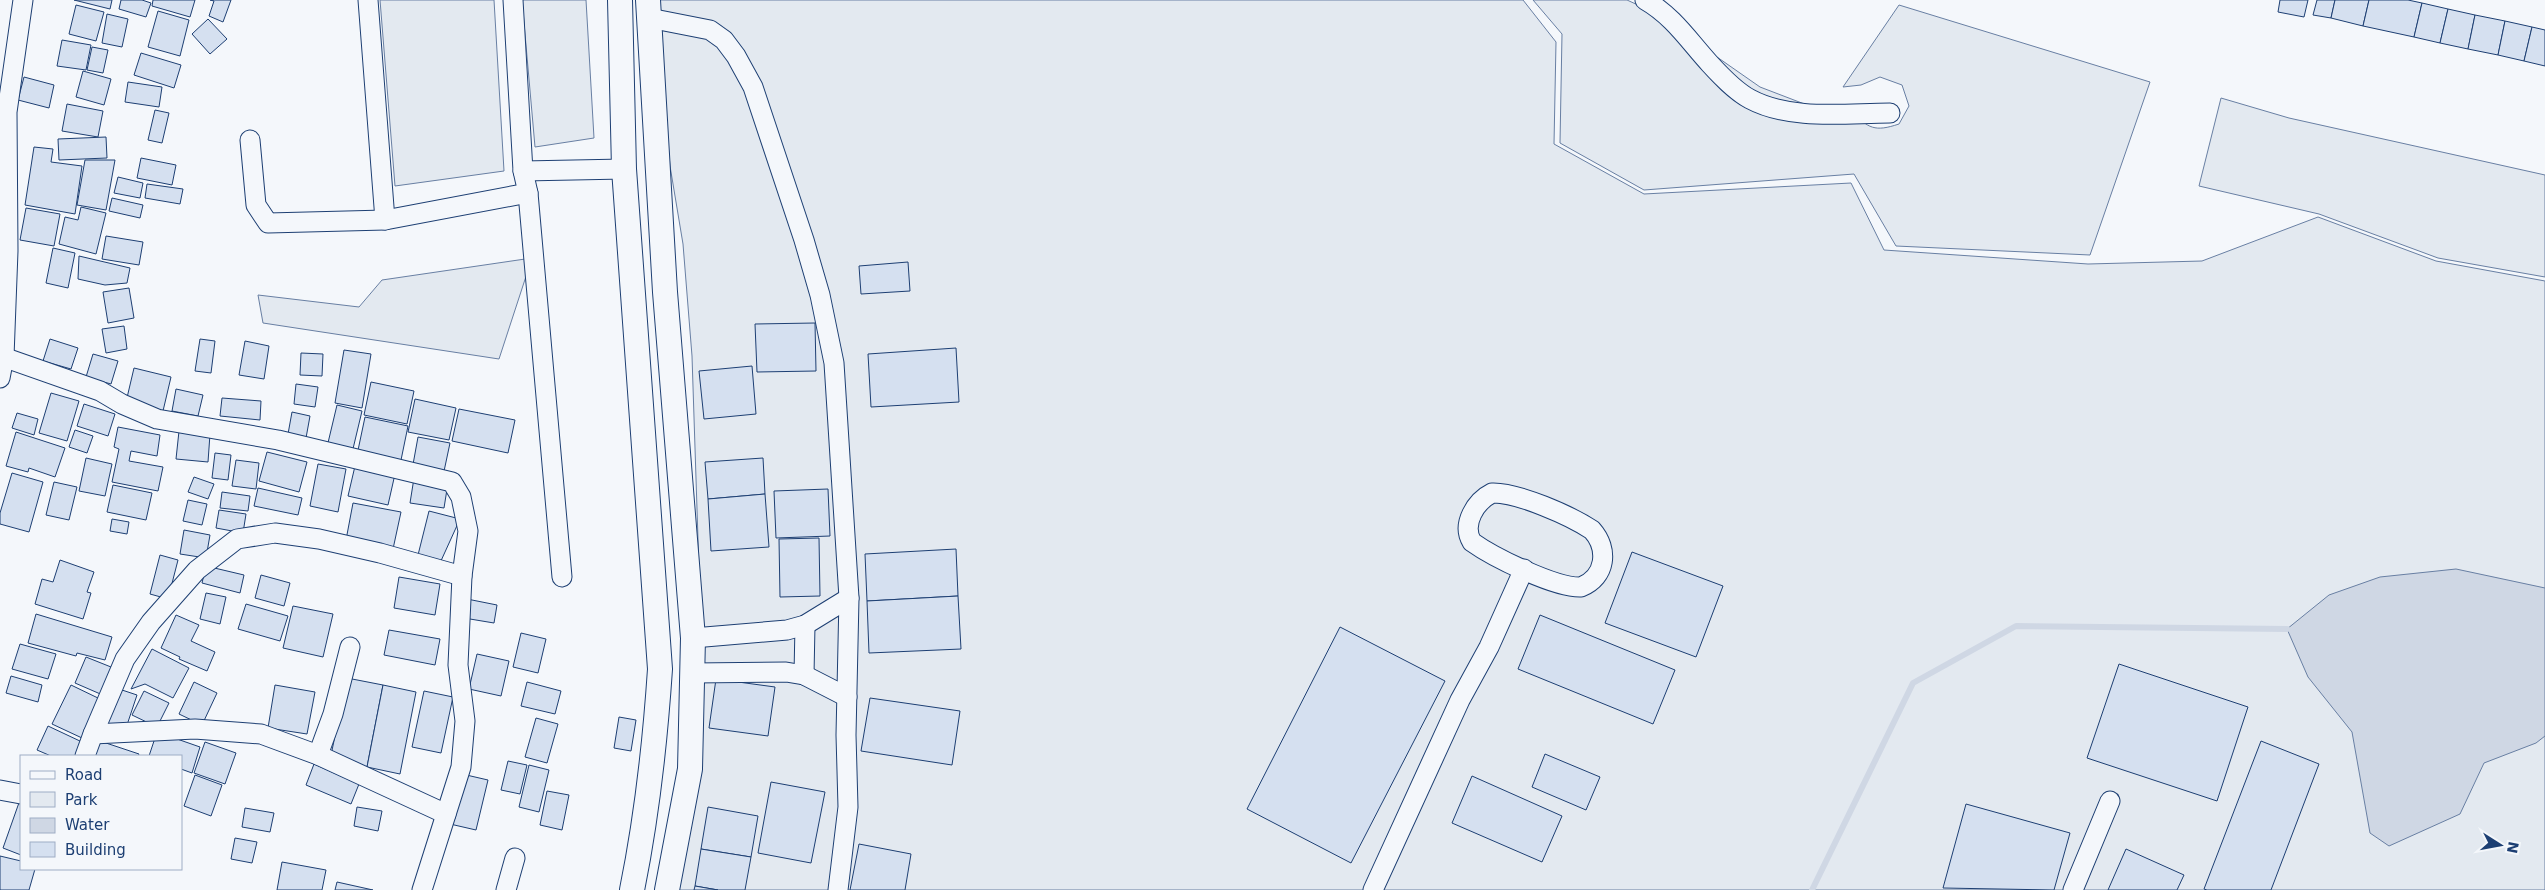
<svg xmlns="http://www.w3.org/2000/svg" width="2545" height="890" font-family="'DejaVu Sans',sans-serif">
	<rect width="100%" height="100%" fill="#f4f7fb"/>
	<g fill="#e3e9f0" stroke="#687fa3">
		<polygon points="380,0 494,0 504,171 395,186"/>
		<polygon points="522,0 586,0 594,138 535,147"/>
		<polygon points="655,0 1523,0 1556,42 1554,144 1644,194 1851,183 1884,250 2088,264 2202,261 2318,217 2436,261 2545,281 2545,890 665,890 691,737 699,570 692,356 683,244 670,166"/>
		<path d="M 1533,0 L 1627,0 L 1651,11 L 1760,87 L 1807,105 L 1851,110 C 1868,129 1875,132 1899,124 L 1909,106 L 1902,85 L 1880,77 L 1861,85 L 1843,87 L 1899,5 L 2150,82 L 2090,255 L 1896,246 L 1854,174 L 1644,190 L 1560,143 L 1562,34 Z"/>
		<polygon points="2221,98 2289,118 2545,175 2545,277 2438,258 2319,214 2199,186"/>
		<polygon points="532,258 499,359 263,323 258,295 359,307 382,280"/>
	</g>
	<polygon fill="#cfd7e4" stroke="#687fa3" points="2456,569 2545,588 2545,736 2536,743 2484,763 2460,814 2389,846 2370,833 2352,732 2308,677 2287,629 2329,595 2380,577"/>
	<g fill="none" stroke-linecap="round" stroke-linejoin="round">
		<polyline stroke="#cfd7e4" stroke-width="6" points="1812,890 1913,683 2016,626 2287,629"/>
	</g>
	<g fill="#d5e0f0" stroke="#1d3f73">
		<polygon points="74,0 112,0 110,9"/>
		<polygon points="121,0 142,0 151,3 146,17 119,9"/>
		<polygon points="153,0 195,0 190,17 152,6"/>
		<polygon points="210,0 231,0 223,22 209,16 214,1"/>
		<polygon points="2280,0 2308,0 2304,17 2278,12"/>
		<polygon points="2317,0 2335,0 2331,18 2313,15"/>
		<polygon points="2335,0 2369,0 2363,26 2331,18"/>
		<polygon points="2369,0 2408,0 2422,3 2414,37 2363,26"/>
		<polygon points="2422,3 2448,9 2440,43 2414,37"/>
		<polygon points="76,5 104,12 96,41 69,34"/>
		<polygon points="2448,9 2475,15 2468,49 2440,43"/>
		<polygon points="158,11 189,20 180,56 148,47"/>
		<polygon points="107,14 128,19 122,47 102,43"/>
		<polygon points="2475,15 2505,21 2498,55 2468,49"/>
		<polygon points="208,19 227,39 210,54 192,34"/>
		<polygon points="2505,21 2532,27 2524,61 2498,55"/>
		<polygon points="2532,27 2545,30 2545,66 2524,61"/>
		<polygon points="62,40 91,45 86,70 57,66"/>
		<polygon points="92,47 108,50 103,73 87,70"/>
		<polygon points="141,53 181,65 174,88 134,75"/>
		<polygon points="83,71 111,79 104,105 76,97"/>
		<polygon points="24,77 54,85 49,108 18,100"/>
		<polygon points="128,82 162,87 159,107 125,102"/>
		<polygon points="67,104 103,111 98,137 62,131"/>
		<polygon points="155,110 169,113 162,143 148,140"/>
		<polygon points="106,137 107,158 59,160 58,139"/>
		<polygon points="34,147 53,149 51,162 82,166 75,214 25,205"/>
		<polygon points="141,158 176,165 172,185 137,178"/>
		<polygon points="85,160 115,160 106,210 77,205"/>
		<polygon points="118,177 143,183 140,198 114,193"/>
		<polygon points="147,184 183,189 180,204 145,198"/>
		<polygon points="112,198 143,205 140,218 109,211"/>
		<polygon points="81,207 106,213 96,254 59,244 65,217 78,220"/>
		<polygon points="26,208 60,214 54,246 20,240"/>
		<polygon points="106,236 143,242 139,265 102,259"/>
		<polygon points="53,248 75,253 68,288 46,283"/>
		<polygon points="79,256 130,268 127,283 105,285 78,279"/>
		<polygon points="908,262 910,291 861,294 859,266"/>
		<polygon points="129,288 134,318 108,323 103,292"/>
		<polygon points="815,323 816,371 757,372 755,324"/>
		<polygon points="124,326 127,349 106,353 102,329"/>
		<polygon points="50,339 78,348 71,369 43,361"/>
		<polygon points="200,339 215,341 211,373 195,371"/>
		<polygon points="245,341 269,346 264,379 239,375"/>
		<polygon points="956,348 959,402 871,407 868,354"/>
		<polygon points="344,350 371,354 362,408 335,403"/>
		<polygon points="301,353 323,354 322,376 300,375"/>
		<polygon points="93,354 118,361 111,384 86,377"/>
		<polygon points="752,366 756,414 704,419 699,371"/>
		<polygon points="134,368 171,377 163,411 126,402"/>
		<polygon points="371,382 414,391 407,424 364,415"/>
		<polygon points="296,384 318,387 315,407 294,404"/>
		<polygon points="176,389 203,395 198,416 172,411"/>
		<polygon points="51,393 79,401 67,441 39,433"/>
		<polygon points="222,398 261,401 260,420 220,416"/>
		<polygon points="415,399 456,408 449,440 408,432"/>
		<polygon points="84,404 115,414 108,436 77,426"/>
		<polygon points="337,405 362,411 352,453 327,447"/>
		<polygon points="459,409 515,420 508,453 452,441"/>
		<polygon points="292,412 310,416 306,438 288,434"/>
		<polygon points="17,413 38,419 34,435 12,428"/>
		<polygon points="365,417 408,426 400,465 357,455"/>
		<polygon points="118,427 160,435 157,456 131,451 129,461 163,467 158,491 112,482 119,449 114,447"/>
		<polygon points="75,430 93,436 87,453 69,447"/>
		<polygon points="179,431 210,434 208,462 176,459"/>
		<polygon points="16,432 65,448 55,477 29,468 28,472 6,466"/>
		<polygon points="418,437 450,443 443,476 412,470"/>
		<polygon points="267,452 307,462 299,492 259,481"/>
		<polygon points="215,453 231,455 228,480 212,478"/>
		<polygon points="86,458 112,464 105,496 79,491"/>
		<polygon points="763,458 765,494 708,499 705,462"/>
		<polygon points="236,460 259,463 256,489 232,486"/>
		<polygon points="318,464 346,469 338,512 310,506"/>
		<polygon points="355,466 395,474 388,505 348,496"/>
		<polygon points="12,473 43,482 29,532 0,524 0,513"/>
		<polygon points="194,477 214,484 208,499 188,492"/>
		<polygon points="414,478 448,483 444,508 410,503"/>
		<polygon points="54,482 77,487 69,520 46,515"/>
		<polygon points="113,485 152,493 146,520 107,512"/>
		<polygon points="258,488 302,498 298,515 254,506"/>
		<polygon points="828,489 830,536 776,538 774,491"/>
		<polygon points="222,492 250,496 248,511 220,508"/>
		<polygon points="765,494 769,547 711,551 708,499"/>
		<polygon points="188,500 207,504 202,525 183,521"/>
		<polygon points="353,503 401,512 393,549 346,540"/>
		<polygon points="219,510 246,514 243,533 216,528"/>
		<polygon points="429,511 460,519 440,563 417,559"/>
		<polygon points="112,519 129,522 127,534 110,531"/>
		<polygon points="184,530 210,535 206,558 180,554"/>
		<polygon points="819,538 820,596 780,597 779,539"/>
		<polygon points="956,549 958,596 867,601 865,554"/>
		<polygon points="1632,552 1723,586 1696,657 1605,623"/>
		<polygon points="160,555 178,560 168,599 150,594"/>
		<polygon points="60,560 94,572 87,592 91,593 83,619 35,604 42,579 53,582"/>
		<polygon points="206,566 244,575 240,593 202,583"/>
		<polygon points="261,575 290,583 284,606 255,598"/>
		<polygon points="399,577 440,584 435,615 394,608"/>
		<polygon points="206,593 226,597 220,624 200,619"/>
		<polygon points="958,596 961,649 869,653 867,601"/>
		<polygon points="467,599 497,605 494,623 464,618"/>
		<polygon points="246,604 288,616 280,641 238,629"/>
		<polygon points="293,606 333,614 323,657 283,648"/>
		<polygon points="36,614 112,637 105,660 77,653 76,656 28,643"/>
		<polygon points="176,615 199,625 191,641 215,652 207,671 179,659 180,657 161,648"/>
		<polygon points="1540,615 1675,670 1653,724 1518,669"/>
		<polygon points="1340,627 1445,681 1351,863 1247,809"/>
		<polygon points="389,630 440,639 435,665 384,655"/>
		<polygon points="521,633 546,639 538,673 513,667"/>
		<polygon points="20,644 56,654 48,679 12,669"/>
		<polygon points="152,649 189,668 173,698 145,684 131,689"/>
		<polygon points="477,654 509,661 501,696 469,689"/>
		<polygon points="86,657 116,669 105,696 75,683"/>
		<polygon points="2119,664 2248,707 2217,801 2087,758"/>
		<polygon points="11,676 42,685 38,702 6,693"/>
		<polygon points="347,678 383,685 367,767 330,760"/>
		<polygon points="716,679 775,687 768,736 709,728"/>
		<polygon points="194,682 217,693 202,725 179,714"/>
		<polygon points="527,682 561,691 555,714 521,706"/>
		<polygon points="71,685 100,699 82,738 52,724"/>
		<polygon points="275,685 315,692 307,734 268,728"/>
		<polygon points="383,685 416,692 400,774 367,767"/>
		<polygon points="116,688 137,695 125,731 104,724"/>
		<polygon points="144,691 169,703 157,727 132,715"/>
		<polygon points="424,691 453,697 441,753 412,747"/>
		<polygon points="870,698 960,711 952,765 861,751"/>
		<polygon points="619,717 636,720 631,751 614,748"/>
		<polygon points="536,718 558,724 547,763 525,757"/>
		<polygon points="48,726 82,742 76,756 51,756 37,750"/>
		<polygon points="157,732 200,747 192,773 181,769 181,756 149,756"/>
		<polygon points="94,739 139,754 138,756 88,756"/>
		<polygon points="2261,741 2319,764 2271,890 2207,890 2204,889"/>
		<polygon points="205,742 236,753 225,784 194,773"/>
		<polygon points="1545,754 1600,777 1586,810 1532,787"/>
		<polygon points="508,761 527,765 520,794 501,790"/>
		<polygon points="314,764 359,784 351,804 306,785"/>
		<polygon points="529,765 549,770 539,812 519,807"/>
		<polygon points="462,774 488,780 476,830 450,824"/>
		<polygon points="195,775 222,785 211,816 184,806"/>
		<polygon points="1472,776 1562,816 1542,862 1452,823"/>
		<polygon points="771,782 825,792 811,863 758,853"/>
		<polygon points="547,791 569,795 562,830 540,825"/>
		<polygon points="21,797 21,855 3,848"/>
		<polygon points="1966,804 2070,833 2054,890 1943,888"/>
		<polygon points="357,807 382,811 378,831 354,826"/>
		<polygon points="708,807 758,816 751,857 701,849"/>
		<polygon points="245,808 274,813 270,832 242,827"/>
		<polygon points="235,838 257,842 252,863 231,859"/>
		<polygon points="859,844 911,854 905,890 850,890"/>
		<polygon points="701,849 751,857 745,890 718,890 695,886"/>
		<polygon points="2126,849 2184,875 2177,890 2108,890"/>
		<polygon points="0,856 21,861 21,869 35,869 29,890 0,890"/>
		<polygon points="282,862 326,870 322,890 277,890"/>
		<polygon points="337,882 373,890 335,890"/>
		<polygon points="695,886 718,890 694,890"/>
	</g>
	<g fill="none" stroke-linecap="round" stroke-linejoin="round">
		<g stroke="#1d3f73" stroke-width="21">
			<g id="minor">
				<polyline points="368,0 385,220"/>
				<path d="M 1645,0 C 1673,16 1689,41 1710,64 C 1721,76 1735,91 1750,99 C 1791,121 1846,113 1890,113"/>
				<polyline points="649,18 710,30 724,40 736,56 753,87 804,240 820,295 834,363 849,598 846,735 848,807 838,890"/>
				<polyline points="250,140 256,205 268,223 385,220 528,193 523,171 513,0"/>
				<polyline points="523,171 624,169"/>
				<polyline points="528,193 562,577"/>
				<polyline points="0,356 100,391 122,404 157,419 278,440 452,482 461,497 468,531 462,576 458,665 465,721 461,767 422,890"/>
				<polyline points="0,378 4,357 8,251 7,112 23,0"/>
				<path d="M 1492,493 C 1517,492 1571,516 1592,530 C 1609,549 1606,577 1581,587 C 1555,588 1493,557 1472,542 C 1461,524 1476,501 1492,493 Z"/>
				<polyline points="693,638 787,630 805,625 849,598"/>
				<polyline points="693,673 786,672 804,675 847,697"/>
				<polyline points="804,675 805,625"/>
				<polyline points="93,734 195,729 261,734 318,755 446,814"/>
				<polyline points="318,755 333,714 350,647"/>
				<polyline points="85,756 93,734 125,659 151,622 197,570 237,539 275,533 319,539 380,553 462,576"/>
				<polyline points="0,790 21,794"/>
				<polyline points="506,890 515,858"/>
				<polyline points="1373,890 1460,700 1489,647 1524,569"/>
				<polyline points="2073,890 2110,801"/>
			</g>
		</g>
		<g stroke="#1d3f73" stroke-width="26">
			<g id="tertiary">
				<path d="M 620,0 L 624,169 L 660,669 C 655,744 647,816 632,890"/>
				<polyline points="648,0 665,292 693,638 690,769 667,890"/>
			</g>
		</g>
		<use href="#minor" stroke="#f4f7fb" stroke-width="19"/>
		<use href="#tertiary" stroke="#f4f7fb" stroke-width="24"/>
	</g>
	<rect x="20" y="755" width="162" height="115" fill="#f4f7fb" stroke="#9eadc5"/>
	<rect x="30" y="771" width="25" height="8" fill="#f4f7fb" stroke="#9eadc5"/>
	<text x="65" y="780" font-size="15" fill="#1d3f73">Road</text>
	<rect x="30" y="792" width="25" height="15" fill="#e3e9f0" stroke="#9eadc5"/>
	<text x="65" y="805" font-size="15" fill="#1d3f73">Park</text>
	<rect x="30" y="818" width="25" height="15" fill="#cfd7e4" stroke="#9eadc5"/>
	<text x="65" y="830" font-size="15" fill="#1d3f73">Water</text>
	<rect x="30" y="842" width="25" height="15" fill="#d5e0f0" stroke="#9eadc5"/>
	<text x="65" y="855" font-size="15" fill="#1d3f73">Building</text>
	<g transform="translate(2500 845) rotate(101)" stroke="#f4f7fb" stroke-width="4" paint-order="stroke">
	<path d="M0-4L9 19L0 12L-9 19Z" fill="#1d3f73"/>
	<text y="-8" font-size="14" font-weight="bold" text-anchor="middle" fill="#1d3f73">N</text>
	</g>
</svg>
